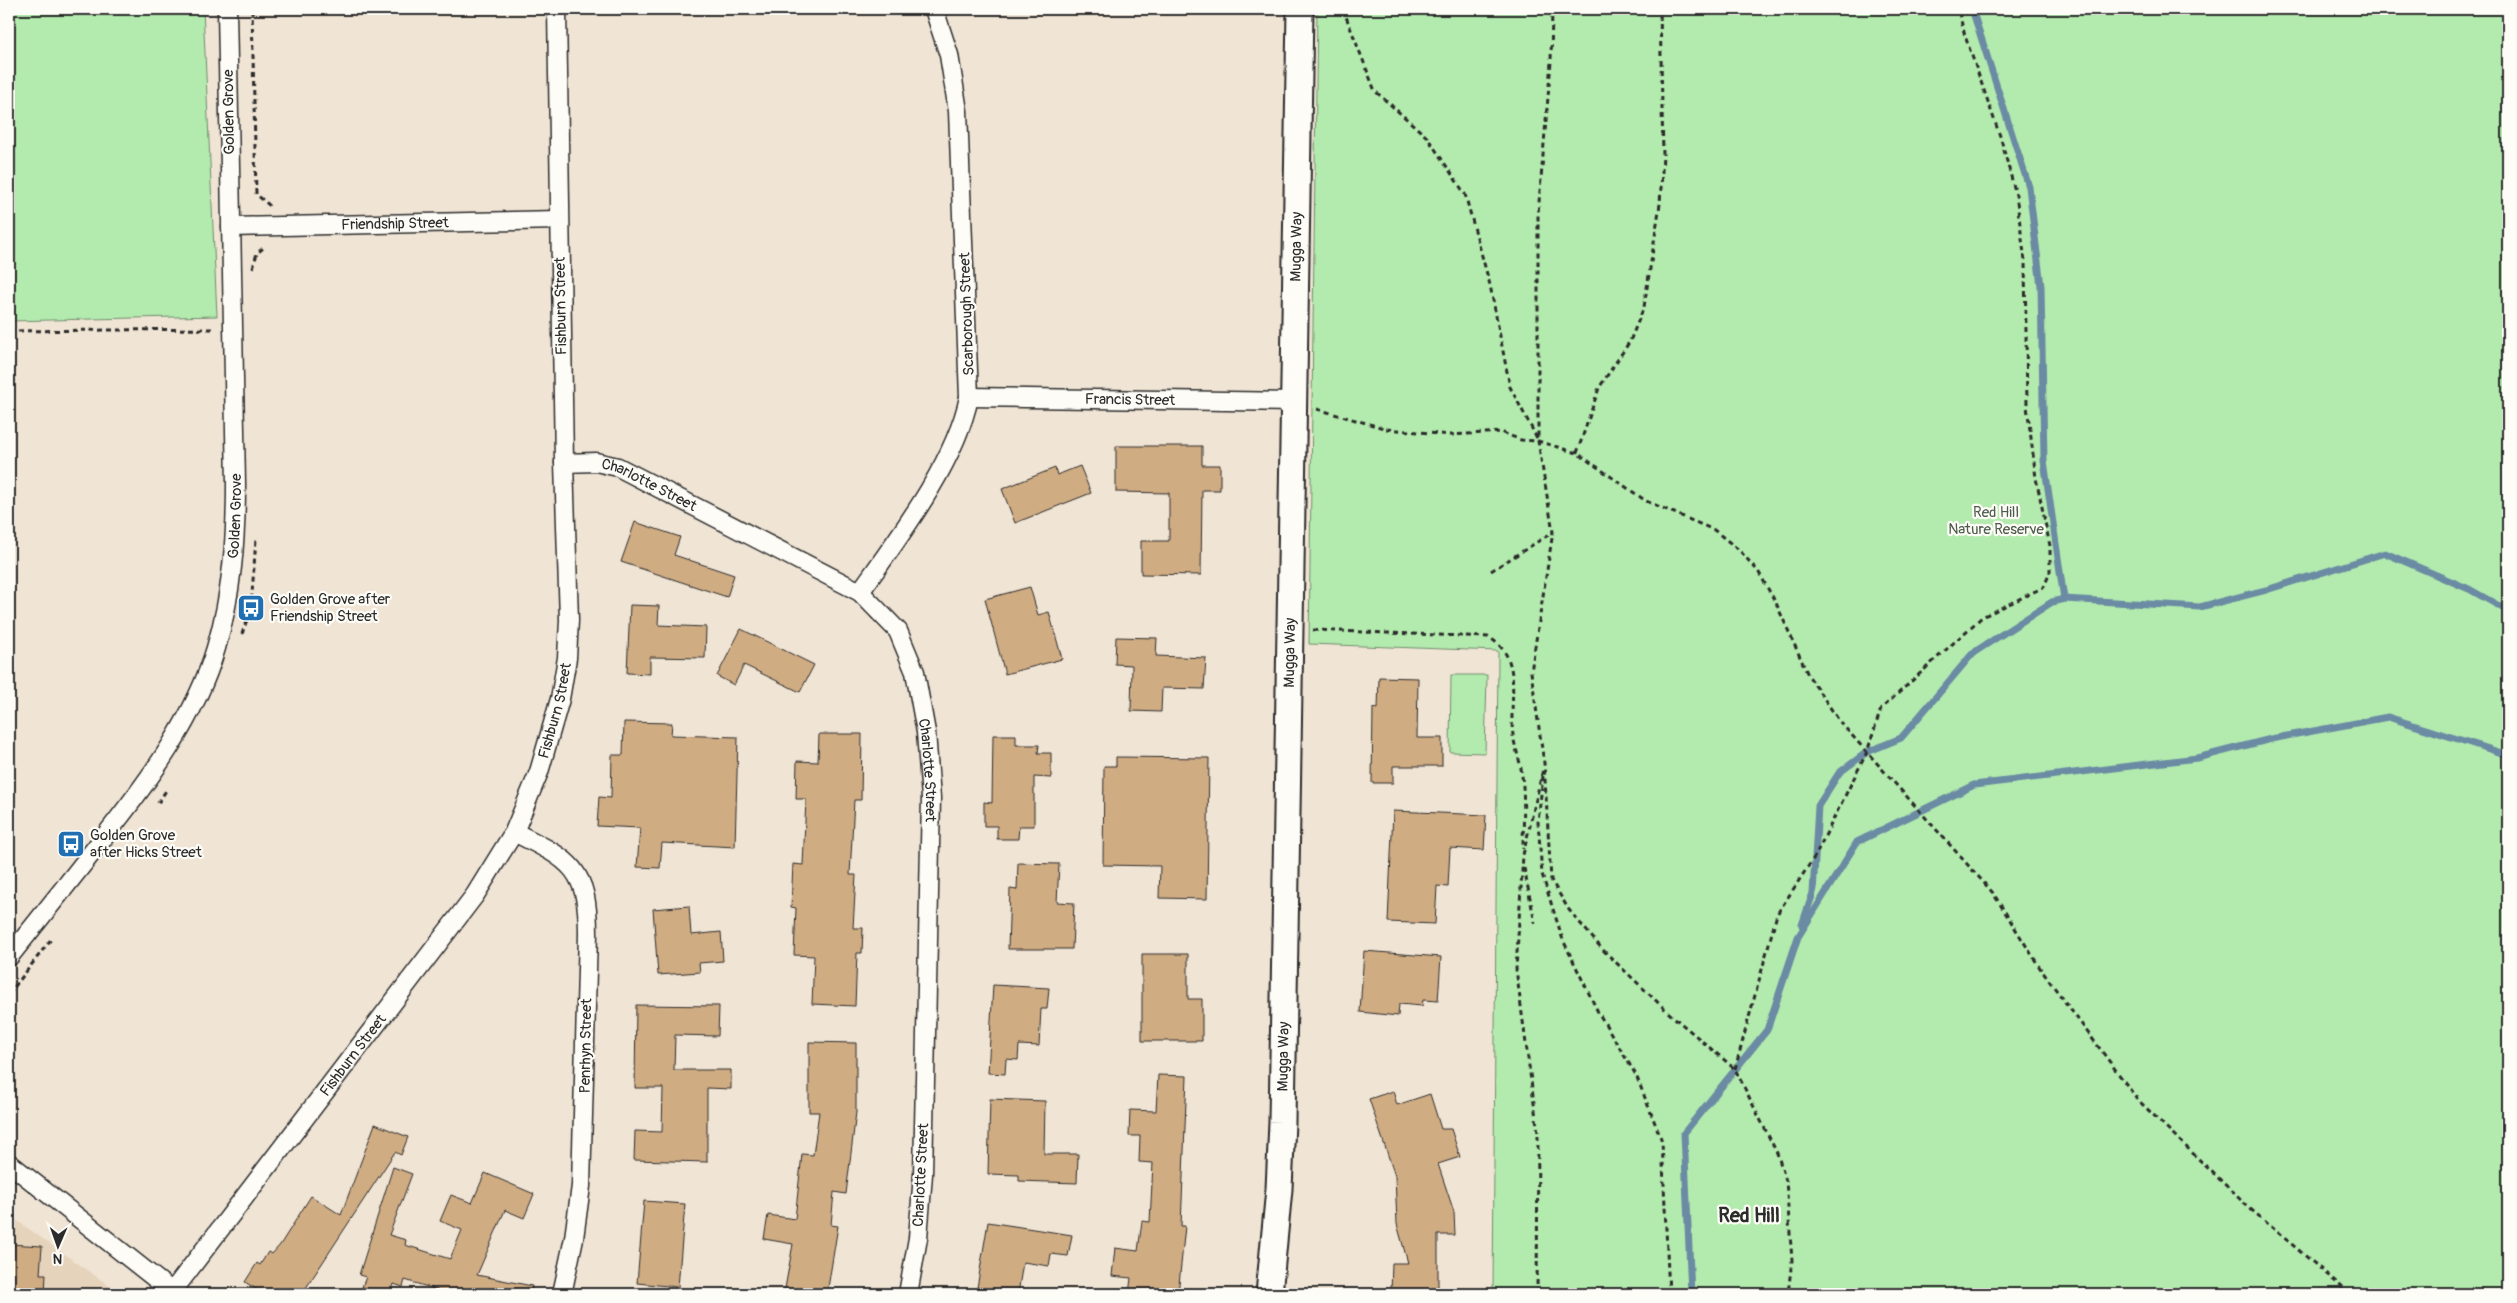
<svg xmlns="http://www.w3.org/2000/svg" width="2517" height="1303" font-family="Pangolin,sans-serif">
	<rect width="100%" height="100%" fill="#f0e4d4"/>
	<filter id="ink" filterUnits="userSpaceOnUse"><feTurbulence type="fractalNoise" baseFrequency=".02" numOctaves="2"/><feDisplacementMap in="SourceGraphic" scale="10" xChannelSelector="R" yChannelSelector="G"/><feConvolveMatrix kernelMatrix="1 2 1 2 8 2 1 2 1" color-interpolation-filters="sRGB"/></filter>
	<g filter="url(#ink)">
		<polygon fill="#e6d3bc" points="9,1215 121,1294 9,1294"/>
		<g fill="#b3ebae" stroke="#6f8b6c">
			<polygon points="9,9 203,9 217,316 9,321"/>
			<polygon points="1317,9 2508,9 2508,1294 1493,1294 1498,651 1309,644"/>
			<polygon points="1451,675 1487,675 1485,753 1450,752"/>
		</g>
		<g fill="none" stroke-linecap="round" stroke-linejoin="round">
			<g stroke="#6b8ba3" stroke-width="7">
				<polyline points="1972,9 2029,187 2041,286 2044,461 2064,599"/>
				<polyline points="1802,925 1813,893 1818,806 1839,773 1867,752 1901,738 1973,653 2052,602 2064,599 2200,607 2266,590 2385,553 2469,589 2508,611"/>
				<polyline points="1691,1294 1684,1133 1767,1030 1798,937 1857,842 1974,785 2197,758 2271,739 2388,717 2508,755"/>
			</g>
		</g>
		<g fill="#d0ac83" stroke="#2b2b2b">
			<polygon points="1116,446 1202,446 1202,465 1220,465 1220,490 1202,490 1201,575 1141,574 1141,541 1169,541 1169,493 1116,492"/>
			<polygon points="1080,466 1091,493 1015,523 1002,489 1055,468 1057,475"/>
			<polygon points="635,522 680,537 674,555 734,575 727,597 621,562"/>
			<polygon points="1030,587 1038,615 1049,612 1062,659 1005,674 985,599"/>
			<polygon points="630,605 659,606 658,625 706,627 705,658 650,657 650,674 627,673"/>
			<polygon points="741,629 814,665 800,692 744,665 734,685 717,676"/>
			<polygon points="1116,637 1157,638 1156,656 1206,658 1204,689 1162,688 1161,712 1131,711 1132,665 1115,664"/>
			<polygon points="1379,677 1418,678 1417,738 1442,738 1442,766 1393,766 1393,783 1372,783 1373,708 1378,709"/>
			<polygon points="624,722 672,723 671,735 738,737 735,847 662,843 660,868 637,867 640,828 597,826 599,797 611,798 612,755 623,755"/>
			<polygon points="819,734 862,734 861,800 854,800 850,875 856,875 853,928 863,928 862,953 857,953 855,1006 812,1004 814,956 794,955 796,908 791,907 793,864 803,865 806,799 796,799 797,761 818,762"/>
			<polygon points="993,735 1016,735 1016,745 1039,745 1038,753 1051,753 1051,778 1034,777 1034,826 1019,826 1018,839 997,839 997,826 984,826 984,802 992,803"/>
			<polygon points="1116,757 1209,758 1207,899 1159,898 1160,866 1103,865 1104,766 1116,766"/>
			<polygon points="1393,811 1486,815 1484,850 1450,848 1448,887 1437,886 1435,924 1388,922"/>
			<polygon points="1018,863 1059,864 1057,902 1074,903 1072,949 1008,949 1010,889 1017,890"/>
			<polygon points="689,906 691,935 721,932 723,961 699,963 700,972 658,975 653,909"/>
			<polygon points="1364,951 1441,957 1438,1001 1423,1000 1422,1006 1399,1004 1398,1016 1360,1012"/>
			<polygon points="1142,954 1188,954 1188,999 1202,999 1202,1041 1142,1041"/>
			<polygon points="993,985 1049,988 1047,1009 1041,1009 1039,1046 1019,1045 1018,1060 1006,1059 1005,1074 988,1073"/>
			<polygon points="636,1005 719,1006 718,1036 675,1035 674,1070 731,1070 731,1089 707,1088 707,1162 634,1160 635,1131 662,1132 663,1088 635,1088"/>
			<polygon points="809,1042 856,1043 856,1112 846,1194 834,1192 831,1225 838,1226 827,1294 784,1294 793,1244 764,1239 768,1215 795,1219 802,1154 813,1155 819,1112 809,1112"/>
			<polygon points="1158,1075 1187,1076 1181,1226 1185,1226 1178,1294 1129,1294 1131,1278 1112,1276 1115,1248 1138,1251 1142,1221 1150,1222 1153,1163 1139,1162 1140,1136 1129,1136 1130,1110 1156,1111"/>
			<polygon points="1393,1091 1397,1105 1430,1094 1441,1129 1451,1129 1460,1157 1438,1164 1454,1212 1455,1235 1438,1235 1438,1294 1391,1294 1392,1263 1408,1263 1397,1224 1395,1176 1369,1099"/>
			<polygon points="990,1099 1045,1101 1044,1154 1078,1154 1077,1183 1019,1181 1019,1175 988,1174"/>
			<polygon points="375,1124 408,1137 401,1155 395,1152 302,1294 264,1294 245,1282 257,1263 260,1265 268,1252 272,1254 280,1245 311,1196 341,1215"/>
			<polygon points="393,1167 412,1174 389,1235 406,1240 405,1245 450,1259 462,1230 440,1221 451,1195 472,1203 485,1173 534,1194 524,1218 505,1210 477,1275 532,1286 531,1294 450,1294 405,1280 403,1287 394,1284 391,1294 362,1287 366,1277 359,1275"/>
			<polygon points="644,1201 685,1204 678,1287 637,1283"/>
			<polygon points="988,1222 1072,1235 1068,1256 1051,1254 1049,1266 1023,1262 1018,1294 976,1294"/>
			<polygon points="9,1244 42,1246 40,1274 46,1274 45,1294 22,1294 22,1291 9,1290"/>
		</g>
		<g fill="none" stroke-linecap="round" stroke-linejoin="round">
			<g stroke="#2b2b2b" stroke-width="21">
				<g id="minor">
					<path id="s1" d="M 231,227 L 559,220"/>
					<path id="s2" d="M 969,397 L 1292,402"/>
					<path id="s3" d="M 564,463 L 596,462 L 618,467 L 860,592 L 898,631 L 915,672 L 926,732 L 931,798 L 923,1174 L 918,1238 L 908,1294"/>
					<path d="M 860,592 C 899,537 956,462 969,397 L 958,111 L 949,55 L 934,9"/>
					<path d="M 514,832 C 570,860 588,867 588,934 L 581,1186 L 574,1238 L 562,1294"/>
					<path id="s4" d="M 9,957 C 41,917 73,877 105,836 C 150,779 195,719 216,648 C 232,594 236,540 236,484 L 227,9"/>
					<polyline points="9,1163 175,1294"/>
					<path id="s5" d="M 172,1292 L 475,895 L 514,832 L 539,772 L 560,699 L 567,658 L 569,620 L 564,463 L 557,9"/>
				</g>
			</g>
			<g stroke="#2b2b2b" stroke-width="29">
				<g id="secondary">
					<path id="s6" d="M 1269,1294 L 1279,1189 L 1282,1122 L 1300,9"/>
				</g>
			</g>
			<g stroke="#2b2b2b" stroke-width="3" stroke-dasharray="5 4" stroke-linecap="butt">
				<polyline points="252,9 256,194 270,206"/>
				<polyline points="1343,9 1375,91 1427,137 1465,194 1490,285 1510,387 1538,440"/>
				<polyline points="1552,9 1551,62 1538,214 1538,441 1553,532 1531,672 1544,763 1551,880 1569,910 1603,950 1670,1014 1735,1069 1777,1153 1786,1181 1792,1260 1788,1294"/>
				<polyline points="253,268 257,253 266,246"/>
				<polyline points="9,331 215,329"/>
				<polyline points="1317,409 1387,429 1450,435 1501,432 1521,440 1538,441 1577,453 1646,501 1714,530 1739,550 1758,571 1776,603 1808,675 1840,722 1993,893 2042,971 2138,1100 2247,1206 2350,1294"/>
				<polyline points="1577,453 1599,388 1630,341 1644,307 1660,204 1663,155 1660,9"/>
				<polyline points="1491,571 1553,532"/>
				<path d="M 1313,630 L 1488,637 C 1525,657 1508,701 1513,735 C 1515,749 1521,762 1522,776 C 1525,800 1523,825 1523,849"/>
				<polyline points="242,634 251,608 256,539"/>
				<polyline points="1543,776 1538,822 1542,874 1552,906 1563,940 1598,1012 1636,1075 1662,1141 1669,1294"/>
				<polyline points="158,803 167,789"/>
				<polyline points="1524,868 1535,923"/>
				<polyline points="9,994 52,938"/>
				<polyline points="1735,1069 1777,914 1815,856 1867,752 1881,709 1982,617 2044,587 2050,572 2050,546 2036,478 2027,406 2025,261 2016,195 2001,139 1965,36 1958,9"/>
				<polyline points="1537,1294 1538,1133 1516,969 1523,855 1543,769"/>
			</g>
			<use href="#minor" stroke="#fdfcf7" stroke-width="18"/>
			<use href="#secondary" stroke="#fdfcf7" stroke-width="25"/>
		</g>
	</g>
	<defs>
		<g id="bus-square" transform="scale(1.4375)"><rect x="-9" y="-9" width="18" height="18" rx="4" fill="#1f6fb2" stroke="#fdfcf7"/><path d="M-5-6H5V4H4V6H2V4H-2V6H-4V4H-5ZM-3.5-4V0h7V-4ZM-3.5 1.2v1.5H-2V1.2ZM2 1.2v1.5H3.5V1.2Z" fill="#fff"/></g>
	</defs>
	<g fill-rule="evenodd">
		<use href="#bus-square" x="251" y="608"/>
		<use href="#bus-square" x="71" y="844"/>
	</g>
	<g text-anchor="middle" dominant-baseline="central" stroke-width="4.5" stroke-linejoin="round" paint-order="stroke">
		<g font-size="15" fill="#2b2b2b" stroke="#fdfcf7">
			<text transform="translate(229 112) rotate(-91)">Golden Grove</text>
			<text stroke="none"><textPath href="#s1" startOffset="164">Friendship Street</textPath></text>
			<text stroke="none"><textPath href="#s6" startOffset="1048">Mugga Way</textPath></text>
			<text transform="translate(561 306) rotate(-91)">Fishburn Street</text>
			<text transform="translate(967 314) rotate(-92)">Scarborough Street</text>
			<text stroke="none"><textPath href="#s2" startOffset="161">Francis Street</textPath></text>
			<text stroke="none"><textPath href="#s3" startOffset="90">Charlotte Street</textPath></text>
			<text stroke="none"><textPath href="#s4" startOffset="508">Golden Grove</textPath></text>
			<text stroke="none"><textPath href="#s6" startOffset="642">Mugga Way</textPath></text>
			<text stroke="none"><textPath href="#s5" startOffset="702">Fishburn Street</textPath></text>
			<text stroke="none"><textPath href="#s3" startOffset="525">Charlotte Street</textPath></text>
			<text transform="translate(586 1046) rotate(-89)">Penrhyn Street</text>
			<text stroke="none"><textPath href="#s5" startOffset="298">Fishburn Street</textPath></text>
			<text stroke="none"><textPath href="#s6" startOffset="238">Mugga Way</textPath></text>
			<text transform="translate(921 1175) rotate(-87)">Charlotte Street</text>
		</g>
		<g font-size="15" fill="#4d5b4c" stroke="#fdfcf7">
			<text x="1996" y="512">Red Hill<tspan x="1996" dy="17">Nature Reserve</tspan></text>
		</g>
		<g font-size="15" fill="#2b2b2b" stroke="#fdfcf7" text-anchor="start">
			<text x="270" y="599">Golden Grove after<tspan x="270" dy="17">Friendship Street</tspan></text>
			<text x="90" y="835">Golden Grove<tspan x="90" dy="17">after Hicks Street</tspan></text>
		</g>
		<g font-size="20" font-weight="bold" fill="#2b2b2b" stroke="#fdfcf7">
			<text x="1749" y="1215">Red Hill</text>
		</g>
	</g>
	<rect width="2517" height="1303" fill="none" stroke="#fdfcf7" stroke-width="30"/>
	<rect x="15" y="15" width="2487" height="1273" fill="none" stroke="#2b2b2b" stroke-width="2" filter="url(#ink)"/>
	<g transform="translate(58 1246) rotate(182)" stroke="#fdfcf7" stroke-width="4" paint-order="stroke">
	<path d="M0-4L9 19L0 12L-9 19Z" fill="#2b2b2b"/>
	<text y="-8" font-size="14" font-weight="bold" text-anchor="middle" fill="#2b2b2b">N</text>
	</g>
</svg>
